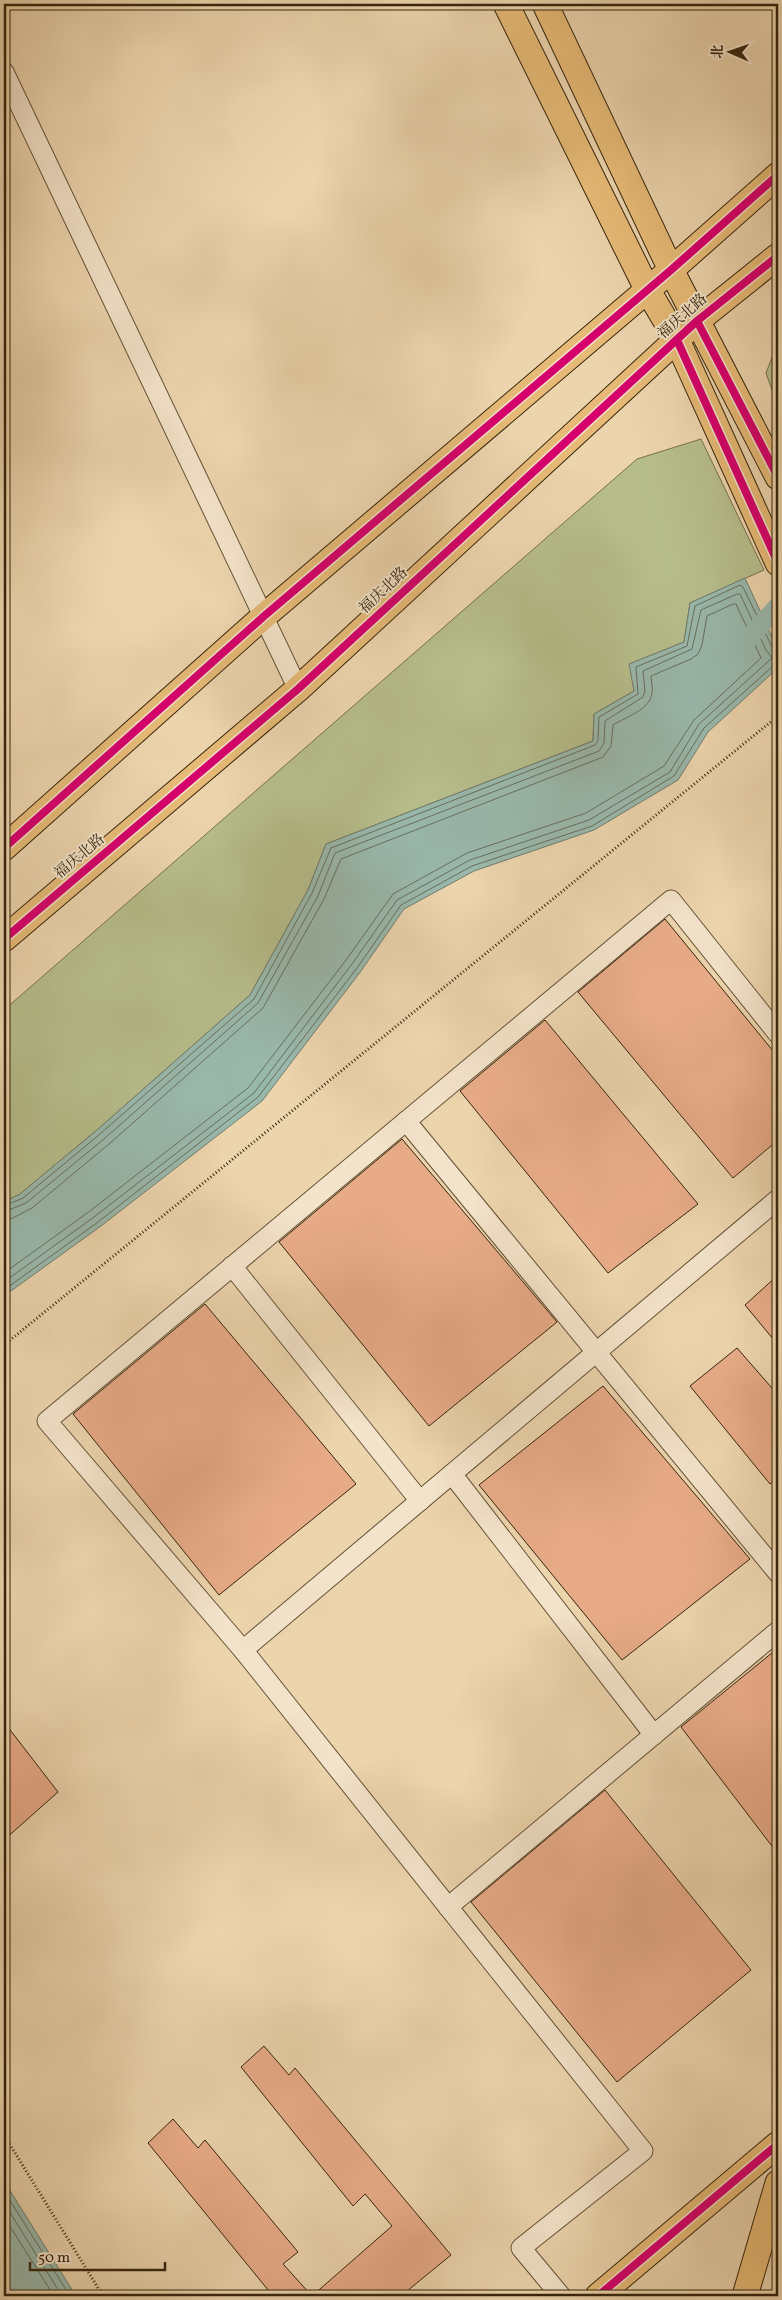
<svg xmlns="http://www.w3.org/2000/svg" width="782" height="2300" font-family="Vollkorn,'Noto Serif SC',serif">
	<rect width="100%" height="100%" fill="#ecd4ad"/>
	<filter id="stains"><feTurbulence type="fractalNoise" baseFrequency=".004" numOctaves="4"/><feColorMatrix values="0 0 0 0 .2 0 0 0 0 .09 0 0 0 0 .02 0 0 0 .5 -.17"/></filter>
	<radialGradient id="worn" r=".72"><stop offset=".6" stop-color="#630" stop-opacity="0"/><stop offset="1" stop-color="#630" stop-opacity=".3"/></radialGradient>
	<g fill="#b6bd8b" stroke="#76714c">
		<polygon points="778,342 778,407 766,373"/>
		<polygon points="701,439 764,570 690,603 684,642 630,664 634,691 594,714 593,741 326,844 308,890 250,995 97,1130 20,1194 4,1202 4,1010 637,459"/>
	</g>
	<g fill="#99b8ac" stroke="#717d6c">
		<polygon points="745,578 778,650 778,668 708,732 678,780 594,830 474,871 404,909 361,971 262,1101 101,1226 4,1296 4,1202 20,1194 97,1130 250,995 308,890 326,844 593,741 594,714 634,691 629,664 684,642 690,603"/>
		<polygon points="4,2181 76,2296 4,2296"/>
	</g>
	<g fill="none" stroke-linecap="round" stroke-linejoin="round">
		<g stroke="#676e5c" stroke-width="1">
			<polyline points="4,1206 23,1198 100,1134 254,999 312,893 331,848 595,745 598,741 599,717 638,694 636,667 687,646 695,606 740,585 743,587 772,647 778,650"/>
			<polyline points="4,1212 26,1203 104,1139 258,1003 318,896 335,853 599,751 604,743 605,721 643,697 645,691 643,671 692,649 701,610 737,594 740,594 766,650 772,658 699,724 670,772 589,820 470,860 397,900 352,964 254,1093 94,1217 4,1282"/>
			<path d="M 4,1220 L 13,1218 L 32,1208 L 109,1144 L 263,1008 L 324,899 L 341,859 L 603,757 L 611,746 L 613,725 C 625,717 651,710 652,692 C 653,687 651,681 651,676 L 691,659 L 698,654 L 702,645 L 707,616 L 733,604 L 736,604 L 761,658 L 694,720 L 664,766 L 586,813 L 467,853 L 393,894 L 346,960 L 248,1088 L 90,1211 L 4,1273"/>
			<polyline points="4,1290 98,1222 258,1097 357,968 401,905 472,866 592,826 674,776 704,728 773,666 778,665"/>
			<polyline points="4,2191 70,2296"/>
			<polyline points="4,2203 62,2296"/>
			<polyline points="4,2217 54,2296"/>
		</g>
		<polyline stroke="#99b8ac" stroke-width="19" points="747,640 778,606"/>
	</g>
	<g fill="#e8ab88" stroke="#35250d">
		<polygon points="665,919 778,1057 778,1140 733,1178 578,992"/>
		<polygon points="545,1020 698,1204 608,1273 460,1091"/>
		<polygon points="402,1139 557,1322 429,1426 279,1242"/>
		<polygon points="778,1275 778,1345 745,1305"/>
		<polygon points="205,1304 356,1484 219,1595 73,1414"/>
		<polygon points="737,1348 778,1395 778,1477 770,1484 690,1386"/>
		<polygon points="603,1386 750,1559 622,1660 479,1485"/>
		<polygon points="778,1648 778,1854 681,1727"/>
		<polygon points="4,1722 58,1792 4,1840"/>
		<polygon points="605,1790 751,1970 617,2082 471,1902"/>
		<polygon points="264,2046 289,2075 295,2068 451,2255 401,2296 273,2296 148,2143 173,2119 198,2148 205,2140 298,2252 283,2264 312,2296 392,2226 365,2194 353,2206 241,2067"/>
	</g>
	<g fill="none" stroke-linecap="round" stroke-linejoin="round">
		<g stroke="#635135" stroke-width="21">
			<g id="minor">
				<polyline points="4,72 298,689"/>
				<polyline points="406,1121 778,1573"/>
				<polyline points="232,1266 420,1501"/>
				<polyline points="452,1474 654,1735"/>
				<polyline points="243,1650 778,1199"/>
				<polyline points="448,1907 778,1631"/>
				<polyline points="561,2296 521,2248 643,2151 243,1650 47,1421 671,900 778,1034"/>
			</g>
		</g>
		<g stroke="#35250d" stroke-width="27">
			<g id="major">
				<polyline points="506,4 647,289 677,340 778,563"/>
				<polyline points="545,4 671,270 778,477"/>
				<polyline points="4,848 263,617 671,270 778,175"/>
				<polyline points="4,939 298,689 697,321 778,256"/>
				<polyline points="598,2296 778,2144"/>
				<polyline points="745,2296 778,2183"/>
			</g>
		</g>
		<g stroke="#35250d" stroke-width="3" stroke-dasharray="1 2.5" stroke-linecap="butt">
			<polyline points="4,1345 778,716"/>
			<polyline points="4,2135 103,2296"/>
		</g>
		<use href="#minor" stroke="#f3e3ca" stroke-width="19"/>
		<use href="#major" stroke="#e6ba76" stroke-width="25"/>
		<g stroke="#f3e3ca" stroke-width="11">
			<g id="cycleway">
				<polyline points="697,321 778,477"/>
				<polyline points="677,340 778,563"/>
				<polyline points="4,848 263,617 671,270 778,175"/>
				<polyline points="4,939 298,689 697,321 778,256"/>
				<polyline points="598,2296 778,2144"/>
			</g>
		</g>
		<use href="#cycleway" stroke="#d6006c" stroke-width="8"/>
	</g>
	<g text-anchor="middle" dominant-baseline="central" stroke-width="4" stroke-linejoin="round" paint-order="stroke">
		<g font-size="15" fill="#35250d" stroke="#f3e3ca">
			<text transform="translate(683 317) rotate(-41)">福庆北路</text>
			<text transform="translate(384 591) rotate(-43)">福庆北路</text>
			<text transform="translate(80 857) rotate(-40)">福庆北路</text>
		</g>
	</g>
	<rect width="782" height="2300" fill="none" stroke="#ecd4ad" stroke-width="20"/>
	<rect x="5" y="5" width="772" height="2290" fill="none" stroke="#35250d" stroke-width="2.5"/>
	<rect x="10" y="10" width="762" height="2280" fill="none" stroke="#35250d"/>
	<g transform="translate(730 52) rotate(272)" stroke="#f3e3ca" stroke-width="4" paint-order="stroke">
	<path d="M0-4L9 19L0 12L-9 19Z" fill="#35250d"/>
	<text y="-8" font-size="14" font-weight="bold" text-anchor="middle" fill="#35250d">北</text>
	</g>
	<path d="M30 2262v8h135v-8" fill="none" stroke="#35250d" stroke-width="2.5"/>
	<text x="38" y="2262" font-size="15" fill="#35250d" stroke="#f3e3ca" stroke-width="4" paint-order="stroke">50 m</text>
	<rect width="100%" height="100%" filter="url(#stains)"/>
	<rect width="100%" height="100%" fill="url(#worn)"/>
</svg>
